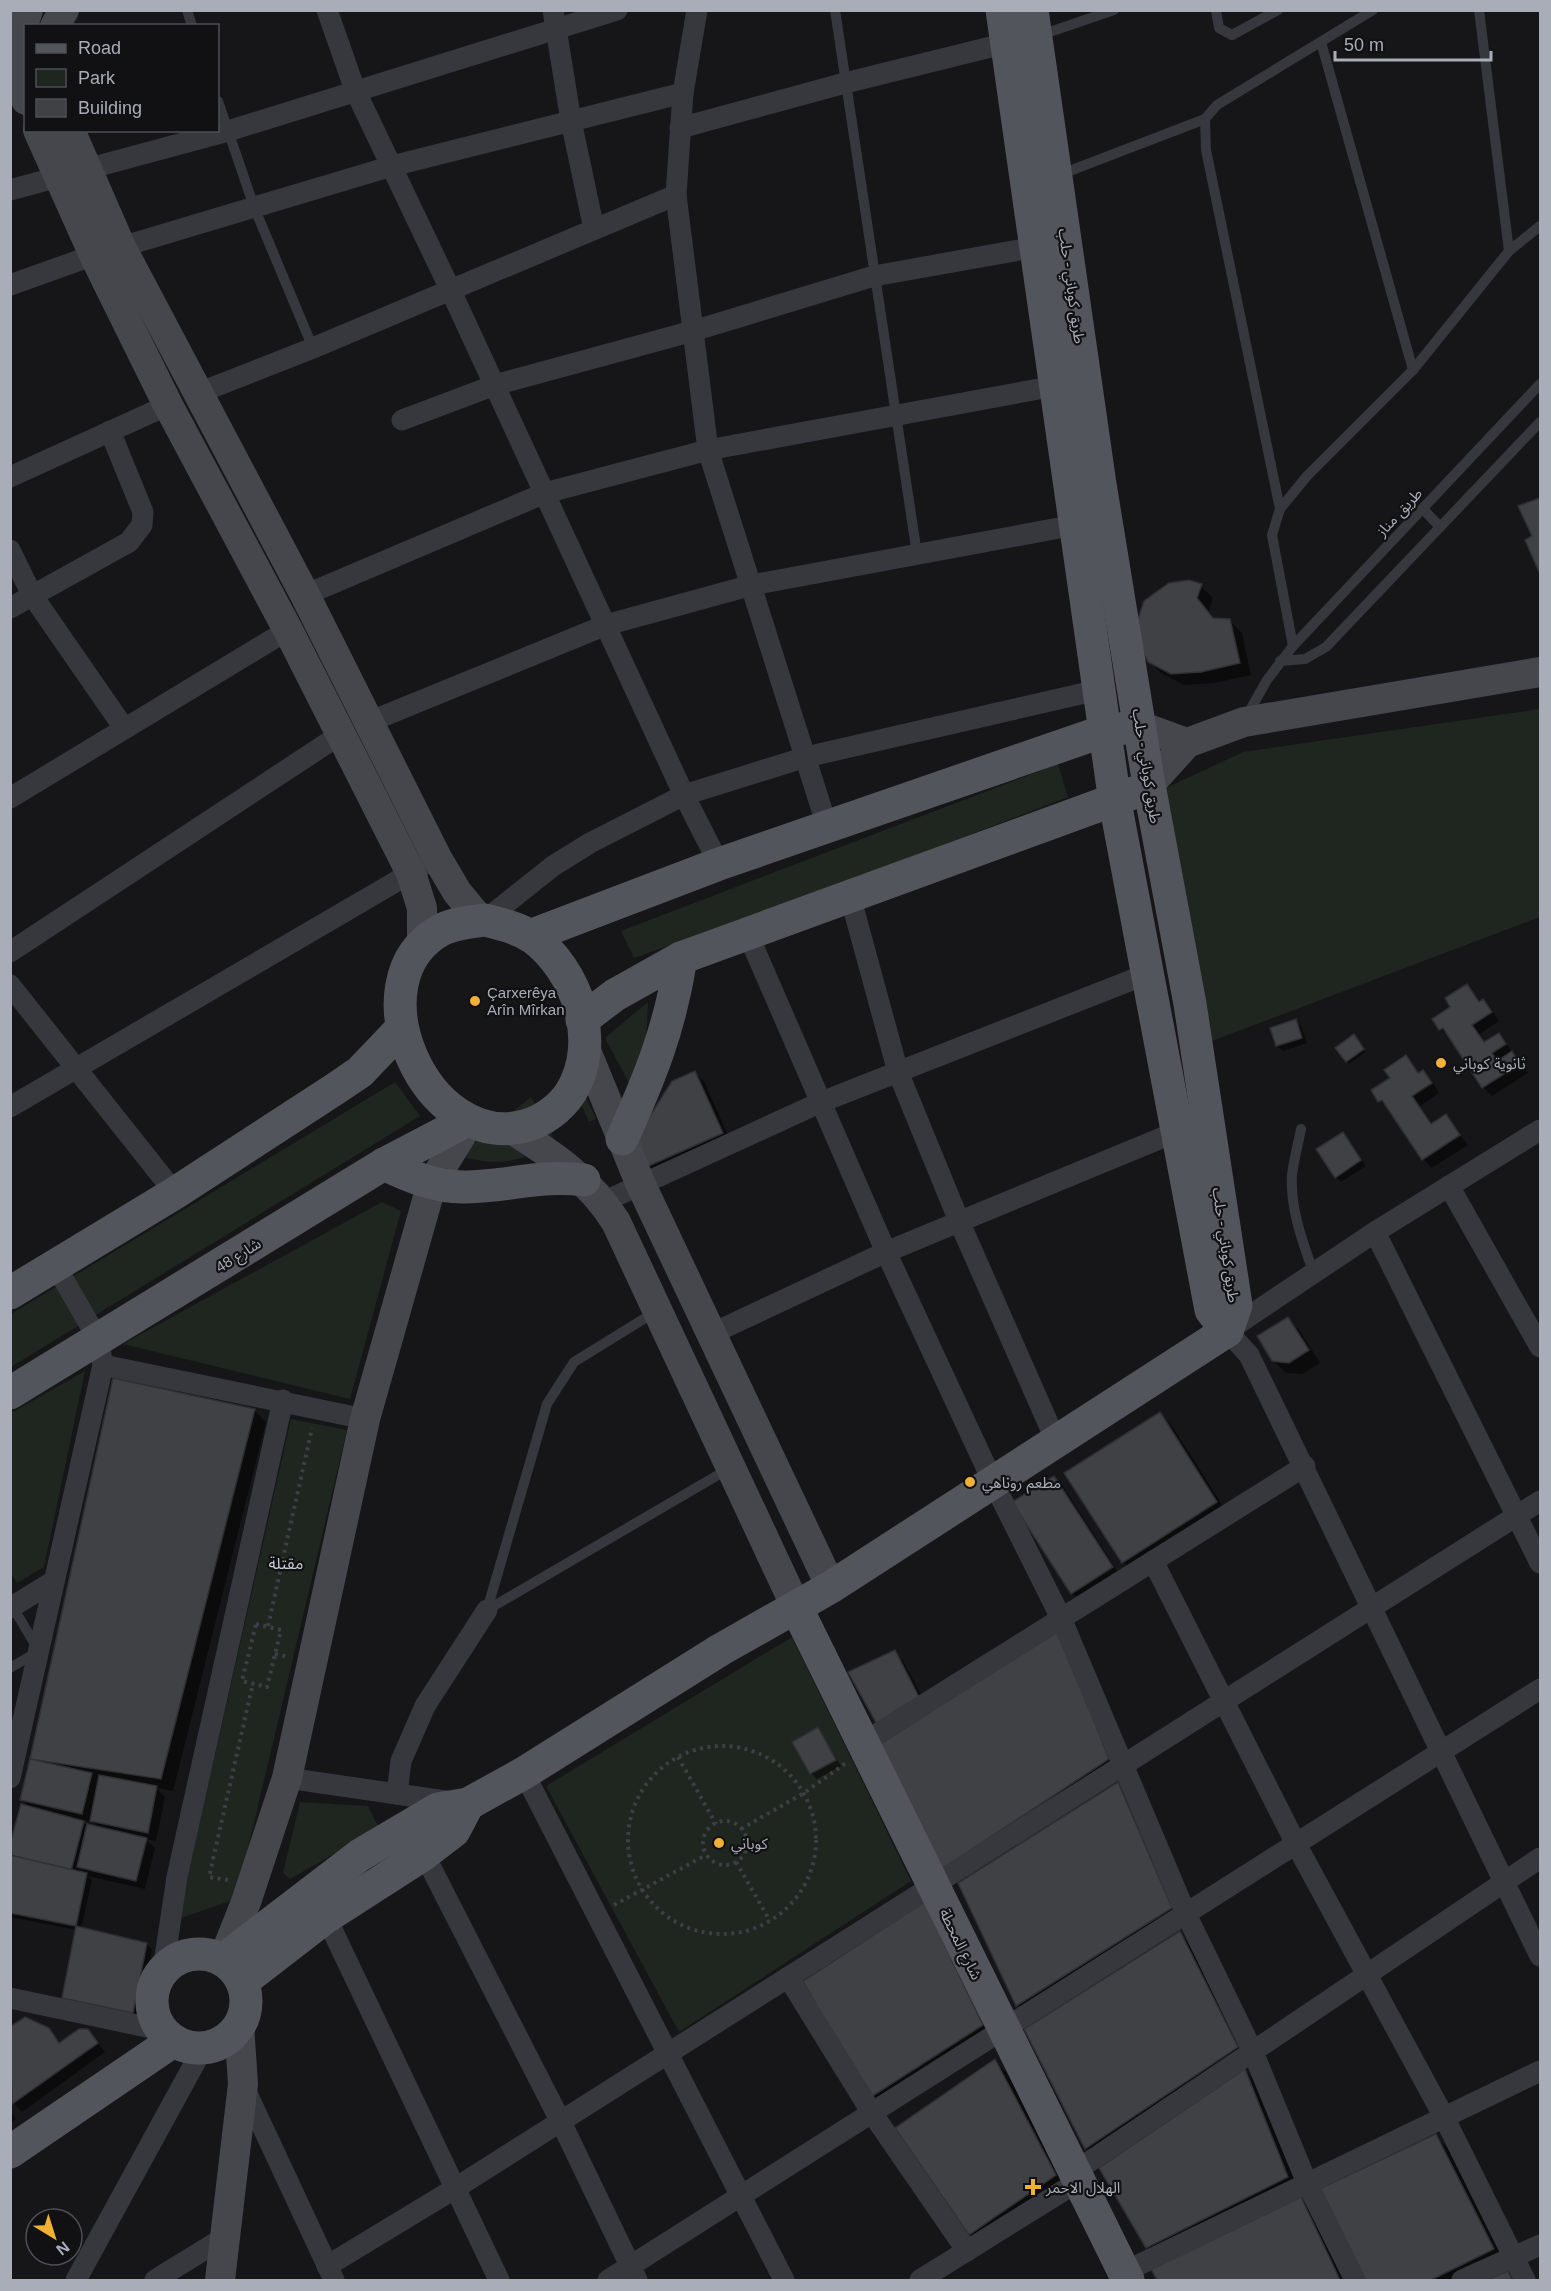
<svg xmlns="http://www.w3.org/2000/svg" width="1551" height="2291" font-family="Helvetica,'Noto Sans Arabic',sans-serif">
	<rect width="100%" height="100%" fill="#161618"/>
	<g fill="#1e261f">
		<polygon points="1540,709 1540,917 1212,1041 1164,789 1243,752"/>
		<polygon points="1058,764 1068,797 838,885 634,958 621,931"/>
		<polygon points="648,1002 646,1042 630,1085 605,1038"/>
		<polygon points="572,1067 596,1119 589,1122 566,1070"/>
		<polygon points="395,1082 420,1116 11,1367 11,1314"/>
		<path d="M 531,1097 L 557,1144 C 517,1162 501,1167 458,1156 Z"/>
		<polygon points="382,1202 401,1211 350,1399 123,1344"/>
		<polygon points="85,1371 44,1567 17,1583 10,1572 11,1413"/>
		<polygon points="291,1419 347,1430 236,1899 178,1919"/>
		<polygon points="792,1637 911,1881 679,2032 546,1786"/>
		<polygon points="300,1802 368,1806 379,1828 290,1879 283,1873"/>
	</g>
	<g fill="#0007" fill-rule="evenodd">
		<polygon points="1540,500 1540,570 1527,541 1534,536 1520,507"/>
		<polygon points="1201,586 1213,598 1209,611 1215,619 1230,621 1242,633 1251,675 1214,683 1184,685 1161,673 1149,661"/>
		<polygon points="1467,986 1481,1002 1483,1001 1492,1010 1499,1021 1480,1034 1486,1043 1499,1034 1528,1073 1492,1096 1484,1088 1451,1037 1440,1029 1434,1019 1452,1007"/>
		<polygon points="1295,1021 1301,1026 1307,1043 1283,1051 1277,1046 1272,1029"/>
		<polygon points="1356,1039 1365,1052 1349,1064 1337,1048"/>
		<polygon points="1406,1057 1420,1074 1423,1072 1432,1081 1439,1093 1420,1106 1433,1125 1446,1116 1468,1145 1432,1168 1423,1159 1390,1109 1380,1101"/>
		<polygon points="695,1073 704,1081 731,1142 654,1176 645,1167"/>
		<polygon points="1343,1134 1366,1166 1341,1182 1336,1177"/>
		<polygon points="1288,1319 1300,1331 1320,1363 1302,1374 1286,1373 1273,1360"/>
		<path d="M 254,1410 L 266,1422 L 173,1791 L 157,1788 L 165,1797 L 156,1841 L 145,1839 L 155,1848 L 145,1889 L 87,1876 L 92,1880 L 81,1929 L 147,1944 L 152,1950 L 138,2017 L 70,2003 L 64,1998 L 76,1930 L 10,1917 L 10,1850 L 31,1809 L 22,1799 L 31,1758 ZM 82,1820 L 90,1822 L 91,1820 L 99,1828 L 87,1826 Z"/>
		<polygon points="1160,1414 1172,1426 1228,1514 1135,1574 1123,1562"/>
		<polygon points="1054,1477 1063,1486 1121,1577 1081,1602 1072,1593 1014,1503"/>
		<polygon points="1058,1631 1120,1772 952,1882"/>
		<polygon points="894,1652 903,1661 928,1708 888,1734"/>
		<polygon points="818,1729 841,1766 817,1779 811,1773"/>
		<polygon points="1118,1784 1130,1796 1183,1920 1029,2017 1018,2005 960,1883"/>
		<polygon points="924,1903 994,2038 882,2110 870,2098"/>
		<polygon points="1179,1933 1191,1945 1249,2059 1098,2160 1086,2148"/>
		<polygon points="10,2029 48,2029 61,2043 88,2031 105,2052 22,2112 10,2099"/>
		<polygon points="995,2061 1007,2073 1067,2187 982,2246 970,2234 897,2128"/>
		<polygon points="1245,2071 1257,2082 1299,2189 1159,2259 1147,2247"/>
		<polygon points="10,2110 16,2119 10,2123"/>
		<polygon points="1435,2136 1448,2148 1505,2262 1467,2280 1366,2280 1321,2190"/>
		<polygon points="1301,2199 1313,2211 1345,2280 1159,2280 1153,2269"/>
	</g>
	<g fill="#404145" stroke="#303034" stroke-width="1.5">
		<polygon points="1540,498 1540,574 1525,540 1532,536 1518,506"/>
		<polygon points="1189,580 1202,584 1197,598 1213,618 1230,619 1240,663 1201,672 1171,674 1148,662 1139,645 1135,628 1144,601 1169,583"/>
		<polygon points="1467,984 1479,1002 1483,999 1492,1012 1472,1025 1484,1042 1499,1033 1506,1044 1492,1053 1497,1061 1512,1051 1520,1064 1482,1088 1443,1028 1439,1030 1432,1019 1450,1007 1445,998"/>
		<polygon points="1296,1019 1302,1038 1276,1046 1270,1028"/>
		<polygon points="1354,1034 1364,1049 1346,1062 1335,1048"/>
		<polygon points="1406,1055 1418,1073 1423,1070 1432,1083 1412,1096 1431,1124 1446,1114 1460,1135 1422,1160 1382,1100 1378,1102 1371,1090 1390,1078 1384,1070"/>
		<polygon points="695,1071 723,1133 644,1168 629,1139 650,1116 672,1081"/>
		<polygon points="1343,1132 1361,1160 1335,1178 1316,1149"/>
		<polygon points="1288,1317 1309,1350 1289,1363 1272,1361 1257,1336"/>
		<polygon points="113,1378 255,1409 161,1779 30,1759"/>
		<polygon points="1160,1412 1217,1502 1122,1563 1064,1473"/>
		<polygon points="1054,1476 1113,1567 1071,1594 1012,1502"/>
		<polygon points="1058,1629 1109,1759 939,1871 871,1750"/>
		<polygon points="895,1650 920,1699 878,1726 848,1672"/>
		<polygon points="818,1727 836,1760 810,1774 792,1742"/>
		<polygon points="30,1759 92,1773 82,1814 20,1800"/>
		<polygon points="99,1775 157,1786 148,1833 90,1821"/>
		<polygon points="1118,1782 1172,1908 1016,2006 958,1883"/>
		<polygon points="21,1804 84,1821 71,1871 10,1855 10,1844"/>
		<polygon points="87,1824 147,1838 136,1881 77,1867"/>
		<polygon points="10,1855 87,1873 76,1926 10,1913"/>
		<polygon points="924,1902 983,2025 868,2099 803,1981"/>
		<polygon points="76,1926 147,1943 133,2013 62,1998"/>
		<polygon points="1180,1931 1238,2047 1085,2149 1024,2029"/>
		<polygon points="25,2017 49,2028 59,2043 79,2029 88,2029 98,2043 12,2104 10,2027"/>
		<polygon points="995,2059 1056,2175 969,2235 895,2128"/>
		<polygon points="1245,2069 1288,2177 1146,2248 1099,2168"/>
		<polygon points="1436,2134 1494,2249 1431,2280 1364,2280 1319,2189"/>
		<polygon points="1301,2197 1340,2280 1157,2280 1151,2269"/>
		<polygon points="1508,2271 1512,2280 1487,2280"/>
	</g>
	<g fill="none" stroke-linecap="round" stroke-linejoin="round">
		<g stroke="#3d3f44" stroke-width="4" stroke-dasharray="3 4.5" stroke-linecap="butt">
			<polygon points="256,1624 281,1630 267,1687 242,1681"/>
			<polyline points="268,1626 312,1428"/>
			<polyline points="275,1654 289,1657"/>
			<circle cx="722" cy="1840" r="94"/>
			<polyline points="678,1757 716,1824"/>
			<circle cx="725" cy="1843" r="22"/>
			<polyline points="741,1829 804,1793 846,1763"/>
			<polyline points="736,1862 770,1921"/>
			<polyline points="228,1880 209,1877 253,1683"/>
			<polyline points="614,1905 706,1855"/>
		</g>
		<g stroke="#37383d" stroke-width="10">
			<polyline points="187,10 192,26"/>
			<polyline points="835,10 917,554"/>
			<polyline points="1216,10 1219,28 1232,35 1278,10"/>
			<polyline points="1479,10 1509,251"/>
			<polyline points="1038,36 1114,10"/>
			<polyline points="1321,42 1413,370"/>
			<polyline points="218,101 254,207 313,348"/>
			<polyline points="1059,175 1205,119"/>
			<polyline points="1280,509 1206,150 1205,119 1217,105 1373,10"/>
			<polyline points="1423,509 1440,527"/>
			<polyline points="1293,646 1272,535 1280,509 1307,476 1413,370 1509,251 1540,226"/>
			<polyline points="1280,661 1305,659 1326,647 1540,422"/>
			<polyline points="1246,717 1267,680 1293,646 1540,384"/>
			<path d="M 1301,1129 C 1298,1144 1294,1159 1292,1175 C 1290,1209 1303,1243 1314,1274"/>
			<polyline points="655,1312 574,1362 547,1404 487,1610 730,1468"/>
			<polyline points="10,1668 39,1651 11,1604"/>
		</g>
		<g stroke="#37383d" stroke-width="21">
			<polyline points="327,10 355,90 450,289 684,795 719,864"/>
			<polyline points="553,10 571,121 594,229"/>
			<polyline points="697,10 683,93 676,195 708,450 827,826"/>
			<polyline points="680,128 845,83 1007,43"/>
			<polyline points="87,169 228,131 617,10"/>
			<polyline points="10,190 58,177"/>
			<polyline points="121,247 392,166 683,93"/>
			<polyline points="10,285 94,255"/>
			<polyline points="196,394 313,348 676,195"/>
			<polyline points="402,420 495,385 693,331 874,276 1036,247"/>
			<polyline points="10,477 168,405"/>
			<polyline points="10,550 32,595 124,728"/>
			<polyline points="305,595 545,493 708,450 1055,386"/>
			<polyline points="10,608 129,542 142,525 143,512 110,431"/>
			<polyline points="369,722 606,625 752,585 1075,525"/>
			<polyline points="10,798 288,630"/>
			<polyline points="850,896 898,1072 959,1221 1056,1441"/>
			<polyline points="485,920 553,866 590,843 684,795 806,757 1098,690"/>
			<polyline points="747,932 886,1252 993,1482 1061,1618 1186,1914 1253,2052 1307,2183 1355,2280"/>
			<polyline points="10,952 341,734"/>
			<polyline points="10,985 175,1193"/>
			<polyline points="10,1107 421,867"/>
			<polyline points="1540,1130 1375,1232 1227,1331 1249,1355 1540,1956"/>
			<polyline points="1449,1186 1540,1347"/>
			<polyline points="603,1202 819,1103 1147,974"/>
			<polyline points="1375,1232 1540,1563"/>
			<polyline points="711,1334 886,1252 1176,1132"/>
			<polyline points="103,1365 365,1419"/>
			<polyline points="1153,1561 1296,1844 1444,2117 1525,2280"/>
			<polyline points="10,1608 54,1581"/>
			<polyline points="861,1744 1305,1466"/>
			<polyline points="524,1773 784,2280"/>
			<polyline points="10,1778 103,1365 98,1339 55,1265"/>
			<polyline points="287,1778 452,1802"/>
			<polyline points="397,1794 401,1761 425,1706 487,1610"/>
			<polyline points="424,1854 561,2122 637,2280"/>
			<polyline points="326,1917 499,2280"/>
			<polyline points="163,1970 177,1877 283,1400"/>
			<polyline points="788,1977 872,2113 967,2251"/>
			<polyline points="10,1998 161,2030"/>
			<polyline points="243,2085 334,2280"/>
			<polyline points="1074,2172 1540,1858"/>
			<polyline points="327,2266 454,2189 1540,1501"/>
			<polyline points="1124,2272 1540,2071"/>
			<polyline points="76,2280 203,2048"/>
			<polyline points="155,2280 225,2237"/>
			<polyline points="608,2280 1540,1689"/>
			<polyline points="920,2280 1079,2181"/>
			<polyline points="1462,2280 1540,2245"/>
		</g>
		<g stroke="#45474d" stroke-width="30">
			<polyline points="55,26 64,10"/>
			<path d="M 26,100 C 16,69 17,41 28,10"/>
			<polyline points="38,130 94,255 168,405 288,630 411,873 422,908 422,944"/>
			<polyline points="70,130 121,247 305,595 437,858 457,892 481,921"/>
			<polyline points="1140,726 1187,743"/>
			<polyline points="1149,785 1187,743 1244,722 1540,672"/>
			<polyline points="584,1046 641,1185 831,1587"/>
			<path d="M 511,1129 C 553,1155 590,1180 616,1222 L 796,1607"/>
			<polyline points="223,1960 246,1902 287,1778 365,1419 432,1183 470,1121"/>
			<polyline points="220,2280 243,2084 239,2025"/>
		</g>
		<g stroke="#53555c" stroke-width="33">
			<polyline points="1002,10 1115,802 1211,1310 1227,1331"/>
			<polyline points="1032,10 1100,484 1149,785 1190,1004 1236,1305 1227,1331"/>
			<path d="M 485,920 C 501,924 518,928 532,937 C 577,970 602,1041 571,1092 C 561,1108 543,1121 525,1126 C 426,1152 350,980 441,930 C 455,923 470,922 485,920 Z"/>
			<polyline points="530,936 719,864 1104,731 1126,728"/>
			<polyline points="582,1020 615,995 681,958 1133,793"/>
			<path d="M 622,1139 C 651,1075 670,1028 681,958"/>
			<path d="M 384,1164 C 409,1176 435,1187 463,1187 C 505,1187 543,1174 584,1180"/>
			<polyline points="10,1293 175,1193 335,1089 360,1072 402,1028"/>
			<polyline points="10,1393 384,1164 468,1120"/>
			<polyline points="796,1607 1128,2280"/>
			<circle cx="199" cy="2001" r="47"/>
			<polyline points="223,1960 360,1855 438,1809 468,1804 524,1773 720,1650 831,1587 1227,1331"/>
			<polyline points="242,1982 326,1917 424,1854 454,1831 468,1804"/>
			<polyline points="10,2152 173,2041"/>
		</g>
	</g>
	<g fill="#f2b134" stroke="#111113" stroke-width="2">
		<circle cx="475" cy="1001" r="6"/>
		<circle cx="1441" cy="1063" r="6"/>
		<circle cx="970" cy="1482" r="6"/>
		<circle cx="719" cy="1843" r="6"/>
		<path d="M1030 2178h6v6h6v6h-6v6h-6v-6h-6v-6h6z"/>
	</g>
	<g text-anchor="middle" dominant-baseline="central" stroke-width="4.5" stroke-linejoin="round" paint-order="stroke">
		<g font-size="15" fill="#a8adb8" stroke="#111113">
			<text transform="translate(1072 286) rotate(82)">طريق كوباني - حلب</text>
			<text transform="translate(1399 512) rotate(-47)">طريق مناز</text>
			<text transform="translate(1147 766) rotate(81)">طريق كوباني - حلب</text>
			<text transform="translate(1226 1245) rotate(82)">طريق كوباني - حلب</text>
			<text transform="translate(238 1255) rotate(-32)">48 شارع</text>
			<text transform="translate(961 1944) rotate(64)">شارع المحطة</text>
		</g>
		<g font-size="15" fill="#a8adb8" stroke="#111113" text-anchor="start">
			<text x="487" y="992">Çarxerêya<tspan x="487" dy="17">Arîn Mîrkan</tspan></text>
			<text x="1453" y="1063">ثانوية كوباني</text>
			<text x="982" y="1482">مطعم روناهي</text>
			<text x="731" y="1843">كوباني</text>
			<text x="1046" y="2187">الهلال الاحمر</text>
		</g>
		<g font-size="16" fill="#c9ccd4" stroke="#111113">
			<text x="286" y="1563">مقتلة</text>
		</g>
	</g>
	<rect width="1551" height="2291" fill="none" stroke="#a8adb8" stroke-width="24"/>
	<rect x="24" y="24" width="195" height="108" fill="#111113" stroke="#4d4f55" stroke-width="1.5"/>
	<rect x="36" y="44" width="30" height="9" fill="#53555c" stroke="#4d4f55" stroke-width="1.5"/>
	<text x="78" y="54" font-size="18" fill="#a8adb8">Road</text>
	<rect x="36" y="69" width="30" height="18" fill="#1e261f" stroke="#4d4f55" stroke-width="1.5"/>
	<text x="78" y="84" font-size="18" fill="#a8adb8">Park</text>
	<rect x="36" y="99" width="30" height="18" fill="#404145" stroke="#4d4f55" stroke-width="1.5"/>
	<text x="78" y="114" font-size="18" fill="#a8adb8">Building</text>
	<g transform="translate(54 2237) rotate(142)"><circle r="28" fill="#111113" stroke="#4d4f55" stroke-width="1.5"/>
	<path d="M0-4.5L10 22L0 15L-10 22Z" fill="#f2b134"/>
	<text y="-9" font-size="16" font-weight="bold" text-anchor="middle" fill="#a8adb8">N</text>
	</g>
	<path d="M1335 51v9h156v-9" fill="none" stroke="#a8adb8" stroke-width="3"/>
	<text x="1344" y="51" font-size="18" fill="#a8adb8" stroke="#111113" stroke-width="4.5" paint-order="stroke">50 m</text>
</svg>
